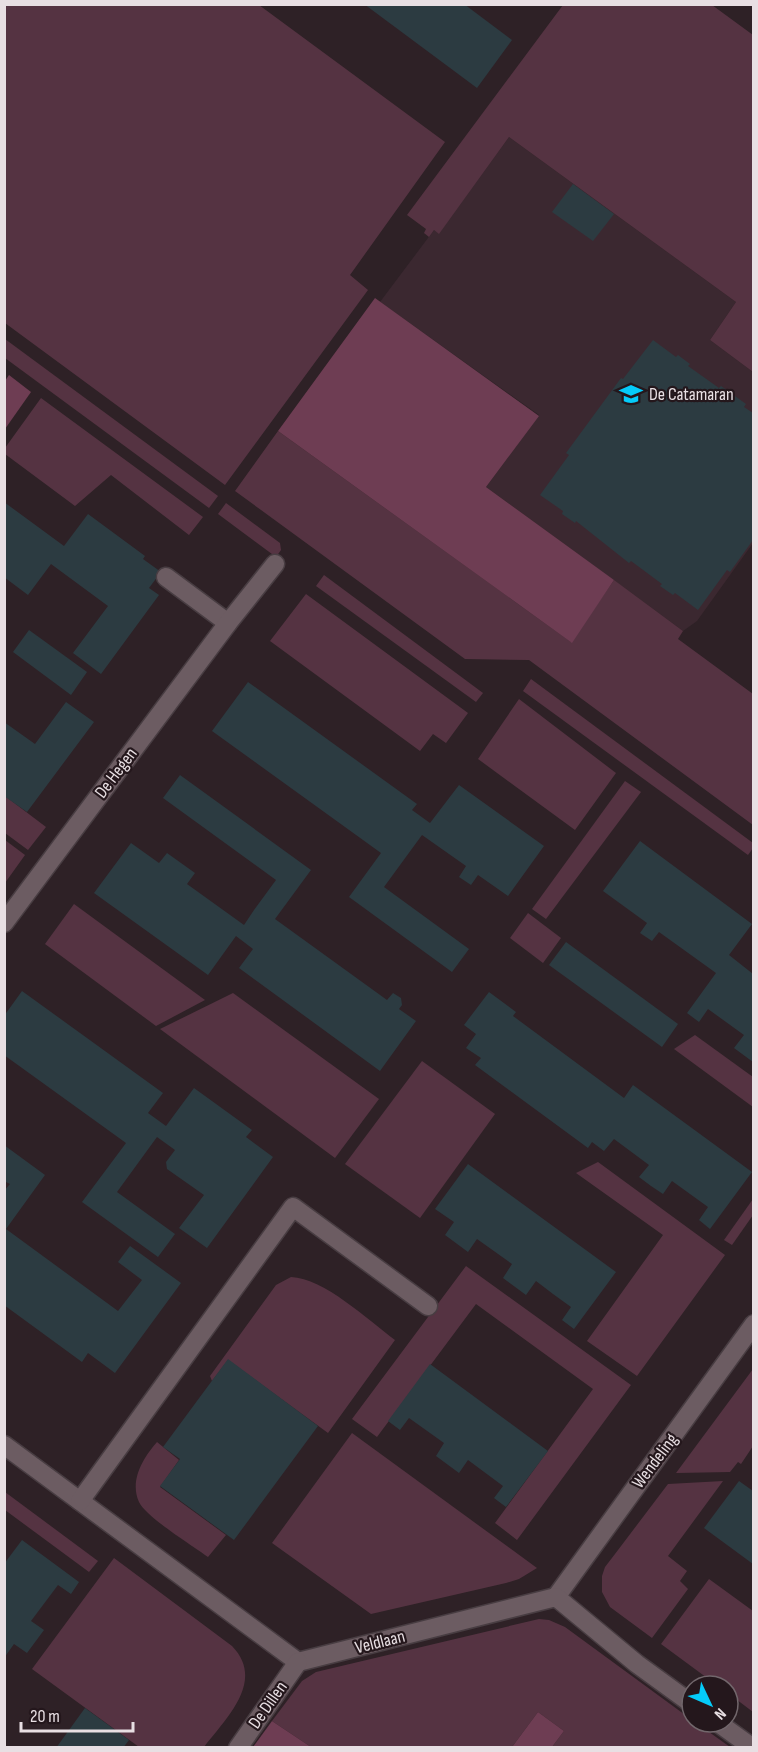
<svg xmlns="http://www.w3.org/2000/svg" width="758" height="1752" font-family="'Sofia Sans Condensed',sans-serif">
	<rect width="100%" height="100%" fill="#2e2126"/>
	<polygon fill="#3b2830" points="509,137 736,302 710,340 753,372 753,543 697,621 683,631 486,487 539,415 380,302 434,230 439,233"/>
	<g fill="#553342">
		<polygon points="5,4 259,5 445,142 350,275 368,290 225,485 5,323"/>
		<polygon points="563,5 712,5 753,35 753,372 710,340 736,302 509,137 439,234 434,230 429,237 424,233 426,229 407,215"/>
		<polygon points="5,339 218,496 209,508 5,358"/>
		<polygon points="41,398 203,517 189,535 111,475 75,506 5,454 5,448"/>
		<polygon points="278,431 571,642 614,580 683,631 678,639 753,694 753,825 529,660 465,659 235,491"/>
		<polygon points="226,503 280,543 281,550 276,557 218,514"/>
		<polygon points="324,575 483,693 476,702 316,586"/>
		<polygon points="306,594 468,713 446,743 433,734 420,751 270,641"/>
		<polygon points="531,679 753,843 753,848 748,855 523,691"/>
		<polygon points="519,699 616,773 575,830 478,759"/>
		<polygon points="625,781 641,792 546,919 532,909"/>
		<polygon points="5,796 46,827 28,850 5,833"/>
		<polygon points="5,840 25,855 5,883"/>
		<polygon points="74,904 205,1000 156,1026 45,944"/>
		<polygon points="528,913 561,938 543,963 510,938"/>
		<polygon points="233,993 379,1099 335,1158 160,1029"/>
		<polygon points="695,1035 753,1077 753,1107 674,1049"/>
		<polygon points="422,1061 495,1114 420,1218 345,1164"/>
		<polygon points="598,1162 725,1255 637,1376 587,1341 663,1235 576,1173"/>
		<polygon points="753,1199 753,1215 732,1245 724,1240"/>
		<polygon points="466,1266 631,1385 517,1540 495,1523 593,1389 476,1304 377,1437 352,1419"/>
		<path d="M 291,1277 C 324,1278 368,1320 395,1340 L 328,1433 L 228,1360 L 212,1381 L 210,1376 L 276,1285 Z"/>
		<polygon points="753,1369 753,1446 741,1464 738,1462 730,1472 676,1473"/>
		<polygon points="352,1433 537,1568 519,1579 506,1583 371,1614 272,1543"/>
		<path d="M 157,1442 L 179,1460 L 160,1487 L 226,1535 L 208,1557 C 193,1546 146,1517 139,1502 C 129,1480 144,1457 157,1442 Z"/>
		<polygon points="723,1481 668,1556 687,1571 680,1581 688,1589 652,1638 610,1607 602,1592 602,1576 605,1567 615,1554 668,1484"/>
		<polygon points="5,1492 98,1561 89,1572 5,1510"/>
		<path d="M 114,1558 L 232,1646 C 266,1681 226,1718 204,1747 L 139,1747 L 32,1669 Z"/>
		<polygon points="709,1579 753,1611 753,1712 728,1693 728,1686 718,1686 661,1644"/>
		<polygon points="539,1619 549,1620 565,1627 692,1720 692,1722 695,1722 730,1747 552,1747 564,1731 538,1712 512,1747 311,1747 272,1721 302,1681 316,1672"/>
	</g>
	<g fill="#6e3d53">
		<polygon points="375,298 539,416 486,487 614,580 572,643 278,431"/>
		<polygon points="9,375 31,392 5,429 5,381"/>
		<polygon points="538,1712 564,1731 552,1747 512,1747"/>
		<polygon points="272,1721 311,1747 253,1747"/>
	</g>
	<g fill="#2c3b41">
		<polygon points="364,4 464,4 512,40 477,88"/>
		<polygon points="573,184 614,214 593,241 552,212"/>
		<polygon points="653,340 676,357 678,355 690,364 688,366 719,388 721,386 746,404 744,407 753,413 753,540 730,572 727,570 698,610 675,593 673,595 660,586 662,584 631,561 629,563 576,521 575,523 562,514 563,511 540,495 569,455 566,453 621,378 623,379"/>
		<polygon points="4,502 64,546 88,514 145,556 143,559 161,572 149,588 159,595 101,674 73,653 108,606 51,564 28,595 4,577"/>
		<polygon points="29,630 87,672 71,695 13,652"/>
		<polygon points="248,682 417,804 412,810 430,823 459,785 544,846 508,896 478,875 471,885 459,877 466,866 422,835 384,887 469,949 452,972 349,897 381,853 212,731"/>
		<polygon points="66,702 94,722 27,812 4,796 4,722 35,744"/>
		<polygon points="180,775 311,870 275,919 387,1000 393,993 401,998 402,1005 399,1009 416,1021 380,1071 239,968 253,949 236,936 208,975 94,893 131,843 159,863 167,853 195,873 187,884 244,925 254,910 276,880 163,798"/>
		<polygon points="640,841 752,924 729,955 753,974 753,1062 734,1048 744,1035 708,1009 699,1022 687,1013 716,973 659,932 652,941 640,933 647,923 603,891"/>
		<polygon points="566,942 678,1024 662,1047 549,965"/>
		<polygon points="22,991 163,1093 148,1113 166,1126 194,1088 252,1130 246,1137 273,1157 207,1248 179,1228 204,1195 167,1169 166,1162 175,1150 157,1137 117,1192 175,1234 158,1257 82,1202 126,1143 4,1055 4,1016"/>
		<polygon points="489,992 516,1012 513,1016 624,1098 633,1085 752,1172 710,1229 699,1220 708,1207 672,1181 663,1194 651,1186 639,1177 649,1165 614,1139 604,1151 592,1142 588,1148 475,1065 481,1058 466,1048 476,1034 464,1025"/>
		<polygon points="4,1145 45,1175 6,1229 118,1311 142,1280 118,1262 130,1246 181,1283 115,1373 88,1353 82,1362 4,1305 4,1191 10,1184 4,1181"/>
		<polygon points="468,1164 616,1272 574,1329 562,1320 571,1307 553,1294 536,1281 526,1295 503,1278 512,1264 477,1239 468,1252 445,1235 454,1222 435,1209"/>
		<polygon points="228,1359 318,1426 234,1540 160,1486 180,1459 163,1447"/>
		<polygon points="430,1364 548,1451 506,1507 494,1498 503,1486 468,1460 459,1473 436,1456 444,1443 409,1418 400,1430 388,1421"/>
		<polygon points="739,1481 753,1491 753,1564 704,1528"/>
		<polygon points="22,1540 79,1582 71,1594 58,1585 31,1621 44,1630 27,1653 14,1644 4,1658 4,1564"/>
		<polygon points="85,1708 129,1740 123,1748 56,1748"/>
	</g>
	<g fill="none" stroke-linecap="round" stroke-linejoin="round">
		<g stroke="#483d42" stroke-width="21">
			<g id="minor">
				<polyline points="166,577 228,623"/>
				<polyline points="4,923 228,623 275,564"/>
				<polyline points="4,1445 298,1662"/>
				<polyline points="80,1501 293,1207 428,1306"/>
				<polyline points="556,1597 754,1324"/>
				<polyline points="298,1662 556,1597 637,1664 692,1704"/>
				<polyline points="717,1722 753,1748"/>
				<polyline points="238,1748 298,1662"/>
			</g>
		</g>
		<use href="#minor" stroke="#6c5c62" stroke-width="18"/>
	</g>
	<defs>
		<g id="school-bare" transform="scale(1.8)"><path d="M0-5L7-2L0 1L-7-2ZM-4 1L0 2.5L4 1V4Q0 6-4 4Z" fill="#05cbf9" stroke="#24171c" stroke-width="2.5" paint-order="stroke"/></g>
	</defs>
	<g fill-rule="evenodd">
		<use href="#school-bare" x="631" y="394"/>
	</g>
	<g text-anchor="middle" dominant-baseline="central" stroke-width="4.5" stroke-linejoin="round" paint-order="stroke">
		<g font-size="18" fill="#e8dfe3" stroke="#24171c" text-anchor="start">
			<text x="649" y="394">De Catamaran</text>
		</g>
		<g font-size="18" fill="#e8dfe3" stroke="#24171c">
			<text transform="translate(116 773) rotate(-53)">De Hegen</text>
			<text transform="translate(655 1461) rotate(-53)">Wendeling</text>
			<text transform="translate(380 1642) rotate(-14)">Veldlaan</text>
			<text transform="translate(268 1705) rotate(-55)">De Dillen</text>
		</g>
	</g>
	<rect width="758" height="1752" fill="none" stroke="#e8dfe3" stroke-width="12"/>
	<g transform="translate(710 1704) rotate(134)"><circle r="28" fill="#24171c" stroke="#72676c" stroke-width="1.5"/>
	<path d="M0-4.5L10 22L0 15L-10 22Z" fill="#05cbf9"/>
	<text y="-9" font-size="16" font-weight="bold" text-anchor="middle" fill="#e8dfe3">N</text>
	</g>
	<path d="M21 1722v9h112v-9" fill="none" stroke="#e8dfe3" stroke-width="3"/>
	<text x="30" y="1722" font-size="18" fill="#e8dfe3" stroke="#24171c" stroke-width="4.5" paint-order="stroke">20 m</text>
</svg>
